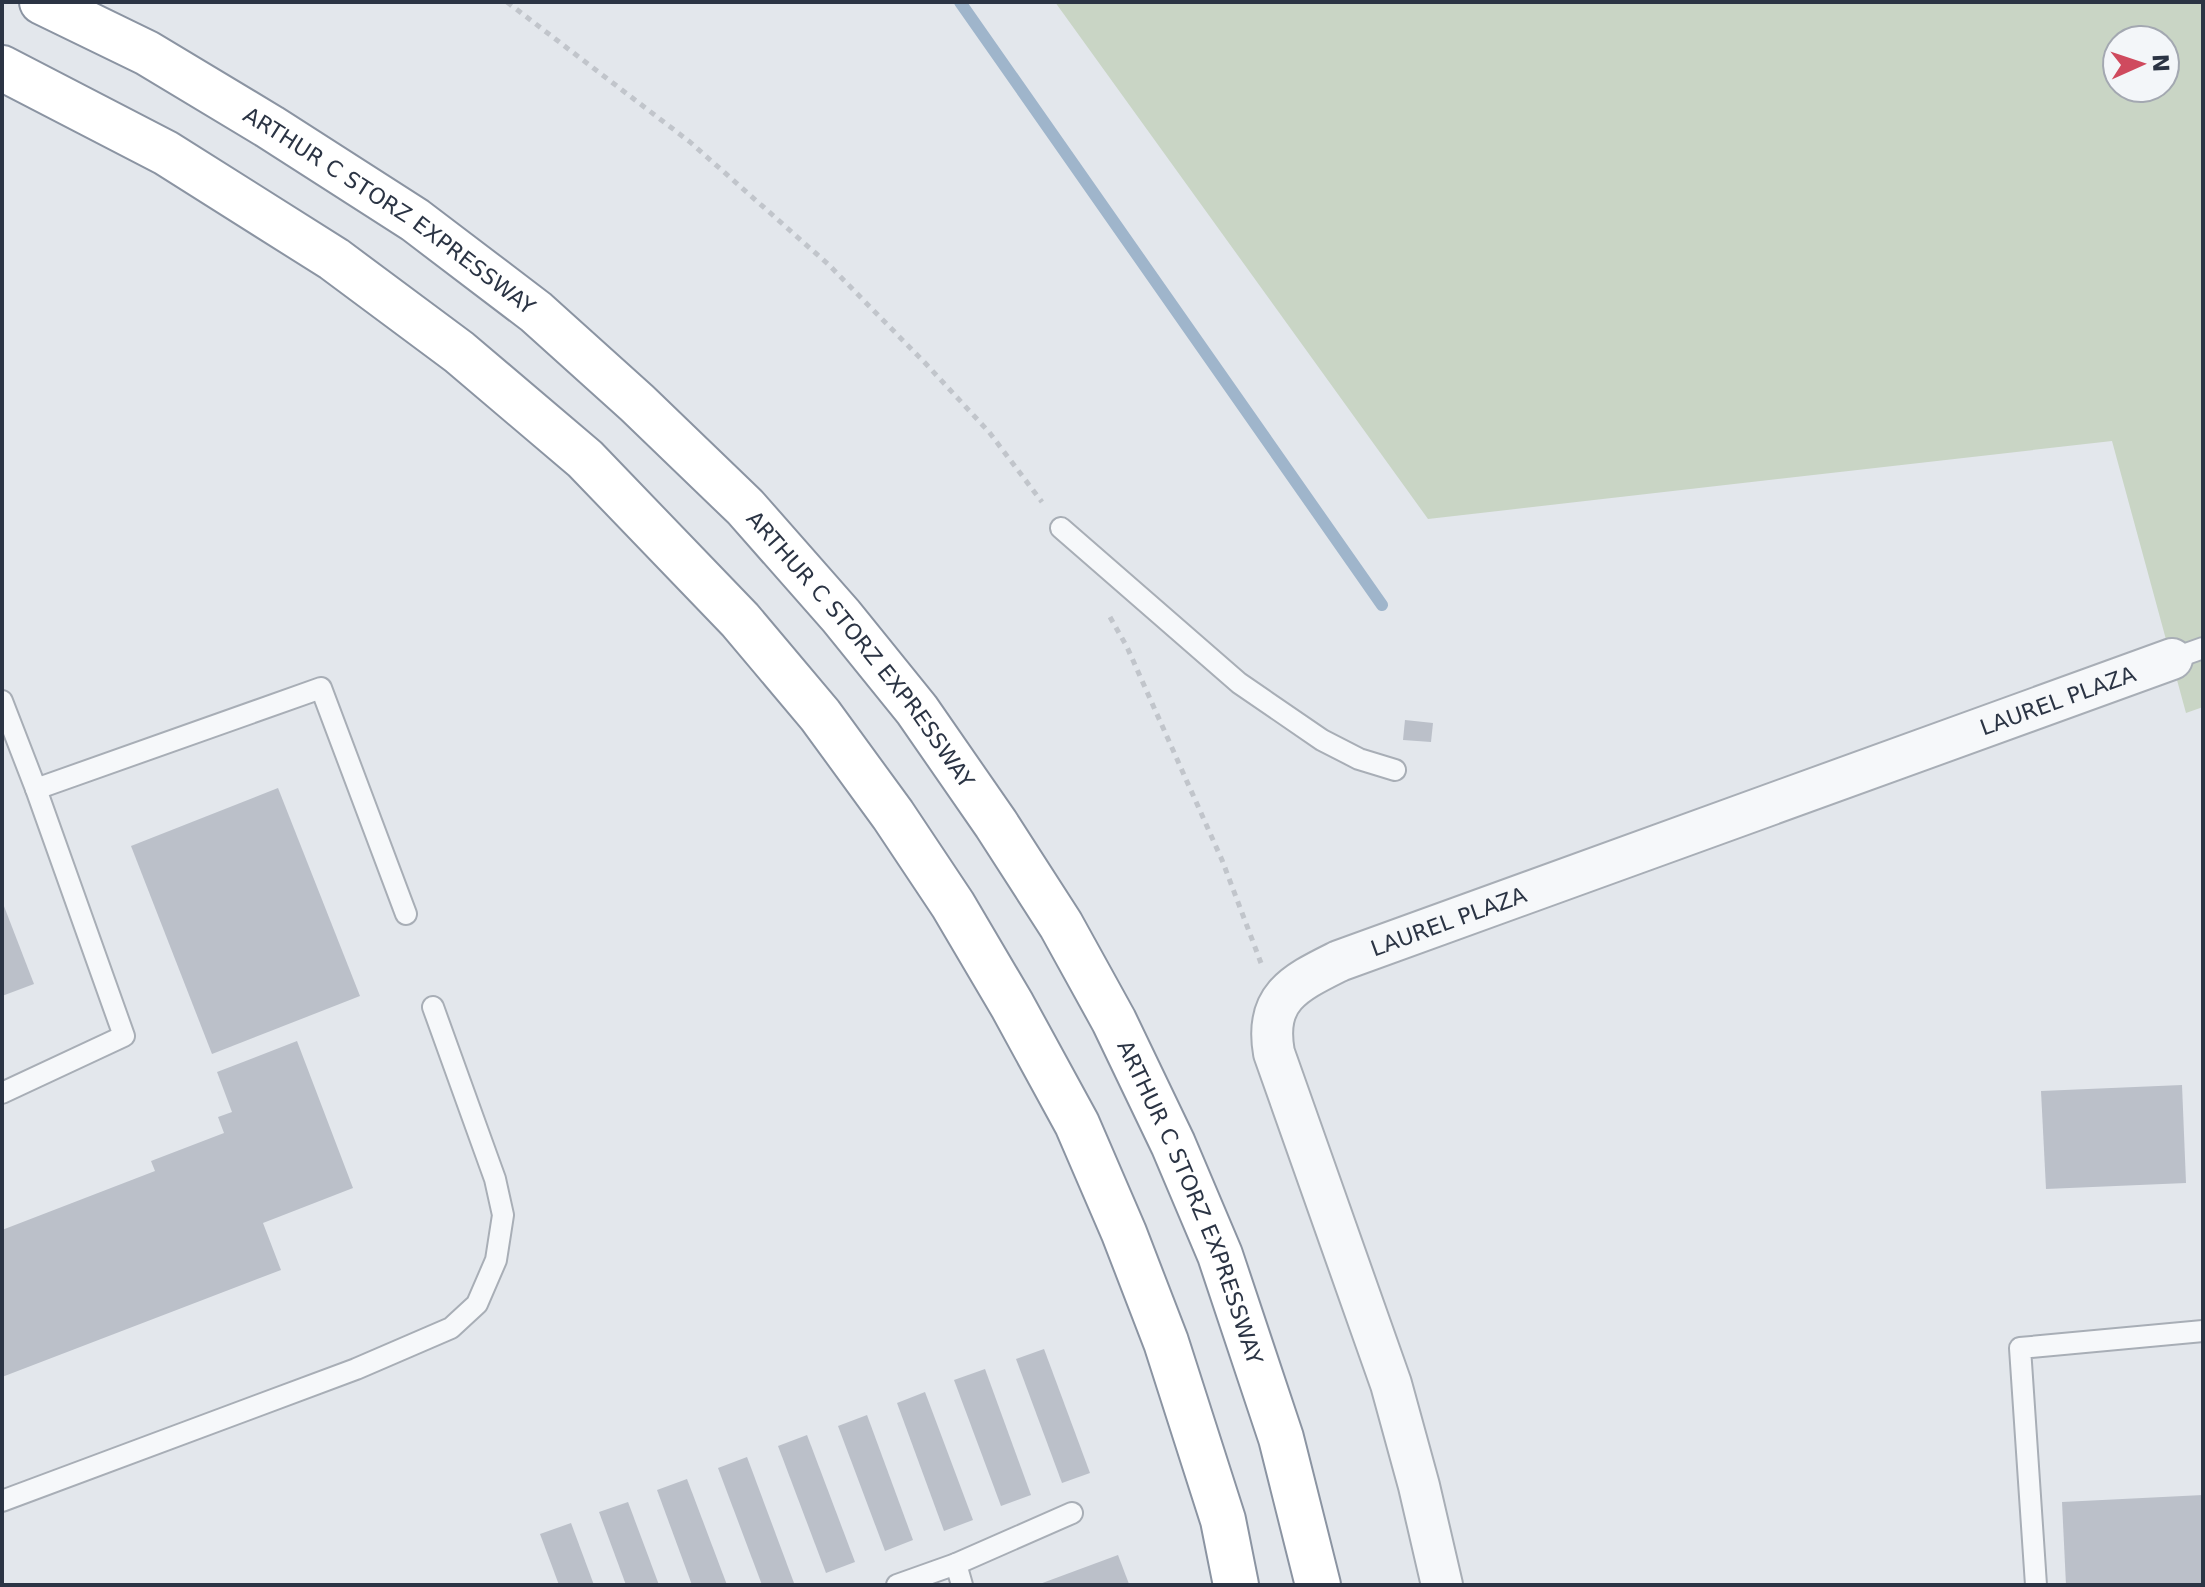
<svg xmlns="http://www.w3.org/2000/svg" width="2205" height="1587" font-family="'DejaVu Sans',sans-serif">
	<rect width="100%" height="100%" fill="#e3e7ec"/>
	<path fill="#c9d5c5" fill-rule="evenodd" d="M 1055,2 L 2203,2 L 2203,707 L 2186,713 L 2112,441 L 1428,519 ZM 2117,40 L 2165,40 L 2165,88 L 2117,88 Z"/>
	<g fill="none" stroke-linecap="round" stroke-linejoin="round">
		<polyline stroke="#9fb5cb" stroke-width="12" points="960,2 1382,605"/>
	</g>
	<g fill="#bbc0c9">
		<polygon points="1405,720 1433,723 1431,742 1403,740"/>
		<polygon points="278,788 360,996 212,1054 131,846"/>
		<polygon points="2,901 34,984 2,996"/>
		<polygon points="297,1041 353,1188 263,1223 281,1270 2,1377 2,1230 155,1171 151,1161 224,1133 218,1117 232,1112 217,1072"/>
		<polygon points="2182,1085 2186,1183 2046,1189 2041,1091"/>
		<polygon points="1044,1349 1090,1473 1062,1483 1016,1359"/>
		<polygon points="985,1369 1031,1495 1001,1506 954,1380"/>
		<polygon points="925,1392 973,1520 944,1531 897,1403"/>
		<polygon points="867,1415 913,1540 885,1551 838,1426"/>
		<polygon points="807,1435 855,1562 826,1573 778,1446"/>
		<polygon points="747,1457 794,1583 789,1585 762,1585 718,1468"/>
		<polygon points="687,1479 727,1585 692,1585 657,1490"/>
		<polygon points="2203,1495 2203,1585 2066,1585 2062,1502"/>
		<polygon points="628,1502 659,1585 626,1585 599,1512"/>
		<polygon points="571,1523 594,1585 559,1585 540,1534"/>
		<polygon points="1118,1555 1129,1584 1037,1585"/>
	</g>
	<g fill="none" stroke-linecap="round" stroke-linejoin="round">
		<g stroke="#a8aeb6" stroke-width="24">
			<g id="lane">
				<polyline points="1061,528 1239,683 1322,740 1359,759 1395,770"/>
				<polyline points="2172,659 2203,648"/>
				<polyline points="2,701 36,789"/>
				<polyline points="2,1093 124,1036 36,789 321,688 406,914"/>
				<polyline points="2,1501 356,1369 451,1328 477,1304 496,1260 503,1215 495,1179 433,1007"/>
				<polyline points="956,1564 1072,1513"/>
				<polyline points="897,1585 956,1564 962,1585"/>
				<polyline points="2036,1585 2020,1348 2203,1331"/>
			</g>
		</g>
		<g stroke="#a8aeb6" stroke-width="44">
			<g id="street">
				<path id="s1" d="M 1442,1585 L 1419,1486 L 1391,1384 L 1274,1053 C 1264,997 1295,983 1339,961 L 2172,659"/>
			</g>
		</g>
		<g stroke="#8b94a2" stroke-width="48">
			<g id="highway">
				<path id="s2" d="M 42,2 L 147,53 L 270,127 L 415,220 L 536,312 L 637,403 L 745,507 L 841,616 L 917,710 L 996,824 L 1061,925 L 1114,1021 L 1173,1144 L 1220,1255 L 1281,1438 L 1318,1585"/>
				<polyline points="2,68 166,153 334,259 459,352 585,459 740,620 820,715 893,815 953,905 1012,1005 1077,1124 1124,1233 1166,1342 1223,1520 1236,1585"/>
			</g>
		</g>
		<g stroke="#c1c5cb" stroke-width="5" stroke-dasharray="6 6" stroke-linecap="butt">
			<polyline points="507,2 690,142 829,265 927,365 989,432 1042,502"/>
			<polyline points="1110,617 1127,647 1222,860 1261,963"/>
		</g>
		<use href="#lane" stroke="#f6f8fa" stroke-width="20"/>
		<use href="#street" stroke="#f6f8fa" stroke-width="40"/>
		<use href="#highway" stroke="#fff" stroke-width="44"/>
	</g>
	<g text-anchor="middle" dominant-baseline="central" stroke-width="6" stroke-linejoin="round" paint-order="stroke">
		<g font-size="22" fill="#2b3444" stroke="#f3f6f9">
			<text stroke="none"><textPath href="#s2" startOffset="406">ARTHUR C STORZ EXPRESSWAY</textPath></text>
			<text stroke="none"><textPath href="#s2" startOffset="1054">ARTHUR C STORZ EXPRESSWAY</textPath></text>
			<text stroke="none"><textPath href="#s1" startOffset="1448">LAUREL PLAZA</textPath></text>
			<text stroke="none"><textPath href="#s1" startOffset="800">LAUREL PLAZA</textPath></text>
			<text stroke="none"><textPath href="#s2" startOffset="1702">ARTHUR C STORZ EXPRESSWAY</textPath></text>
		</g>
	</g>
	<rect width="2205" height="1587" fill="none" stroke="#2b3444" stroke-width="8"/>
	<g transform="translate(2141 64) rotate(87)"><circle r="38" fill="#f3f6f9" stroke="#a3a8b1" stroke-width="2"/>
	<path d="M0-6L14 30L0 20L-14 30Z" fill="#cf4a5e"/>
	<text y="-12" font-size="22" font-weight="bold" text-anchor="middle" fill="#2b3444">N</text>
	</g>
</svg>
